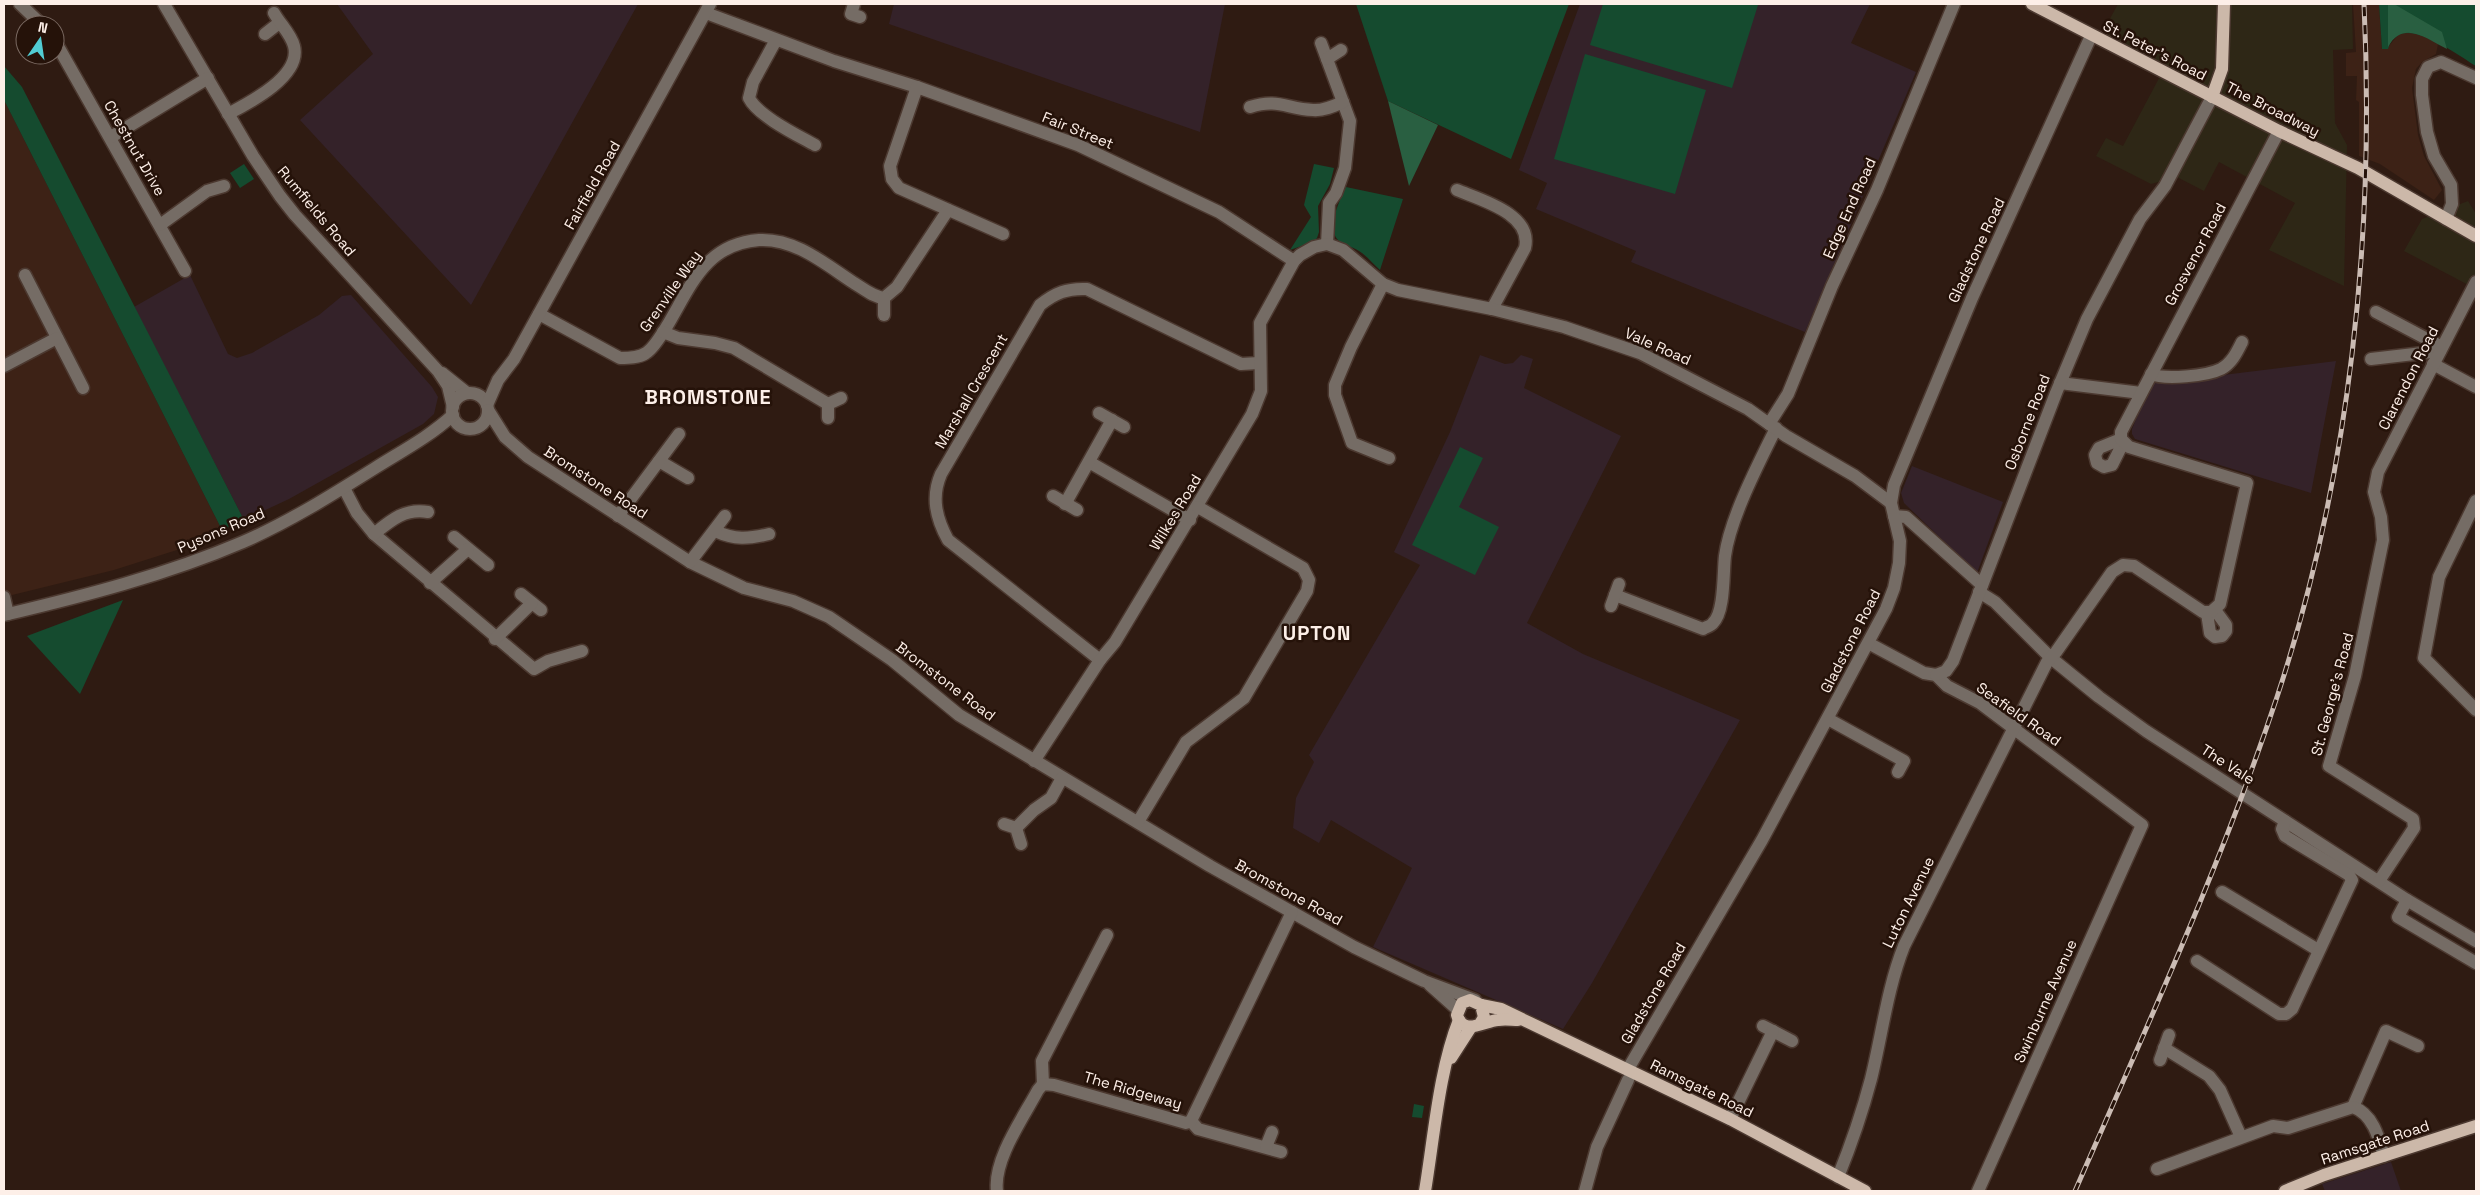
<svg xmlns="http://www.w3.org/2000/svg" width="2480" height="1195" font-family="'Space Grotesk',sans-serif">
	<rect width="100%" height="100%" fill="#2f1b12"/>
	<g fill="#2e2716">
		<polygon points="2118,4 2352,4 2353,49 2333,50 2335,123 2347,145 2344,286 2269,250 2295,203 2219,162 2204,191 2177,177 2151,184 2096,156 2106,138 2123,146 2166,65 2102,33"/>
		<polygon points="2468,201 2476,214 2476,289 2404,251 2422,219"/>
	</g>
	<g fill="#3d2216">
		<polygon points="2353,4 2379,4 2382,49 2388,47 2399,34 2410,31 2420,34 2438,44 2436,54 2422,62 2416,69 2412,88 2418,135 2424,156 2442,190 2434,200 2380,164 2359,156 2359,102 2356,100 2357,76 2346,76 2346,53 2356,52"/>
		<polygon points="4,100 222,530 180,549 114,570 4,597"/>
	</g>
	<g fill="#342229">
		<polygon points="337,4 638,4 471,305 300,120 373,54"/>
		<polygon points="894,4 1225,4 1200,132 889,24"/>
		<polygon points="1580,4 1870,4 1851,43 1916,72 1805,332 1631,262 1636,251 1536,209 1547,183 1519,170"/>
		<polygon points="190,275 228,354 237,358 252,353 319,315 342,296 351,295 432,387 438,397 434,414 423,424 289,499 244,520 134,307"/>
		<polygon points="1480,355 1505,364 1513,363 1521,355 1533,359 1524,388 1621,436 1527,623 1583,654 1740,720 1592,983 1563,1029 1373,947 1412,868 1331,820 1319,843 1293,828 1296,798 1314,762 1309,755 1420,565 1394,552 1450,432"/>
		<polygon points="2336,361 2311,493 2135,439 2132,434 2132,429 2152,380 2215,376"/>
		<polygon points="1912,466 2003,502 1977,573 1904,503 1901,493"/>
		<polygon points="2391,1162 2401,1191 2325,1191 2322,1184"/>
	</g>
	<g fill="#154b2f">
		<polygon points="1356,4 1569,4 1511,159 1388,101"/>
		<polygon points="1603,4 1754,4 1758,5 1732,88 1590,45"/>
		<path d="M 2379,4 L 2476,4 L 2476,66 C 2457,55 2399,9 2388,49 L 2382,49 Z"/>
		<polygon points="1585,54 1706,90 1675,194 1554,159"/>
		<polygon points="4,66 22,87 244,520 222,530 4,100"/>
		<polygon points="244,164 254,179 240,188 230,173"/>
		<polygon points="1314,164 1334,168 1330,184 1318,206 1319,232 1317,238 1313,242 1290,250 1311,217 1304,205"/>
		<path d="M 1346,187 L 1403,199 L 1380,270 C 1373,264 1367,256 1359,251 C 1353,247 1343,245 1338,240 C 1326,228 1340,199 1346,187 Z"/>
		<polygon points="1460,447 1483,458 1459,507 1499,527 1475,575 1412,545"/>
		<polygon points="123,600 80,694 27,636"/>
		<polygon points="1414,1104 1424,1106 1422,1118 1412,1117"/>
	</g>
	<g fill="#295f41">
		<path d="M 2388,4 L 2394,4 L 2442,32 L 2447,49 C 2427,39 2403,19 2388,47 Z"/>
		<polygon points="1388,101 1438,125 1409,186"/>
	</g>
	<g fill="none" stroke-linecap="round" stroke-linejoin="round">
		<g stroke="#4c3930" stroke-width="15">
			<g id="minor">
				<polyline points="20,4 42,25"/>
				<polyline points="164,4 253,156 280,196 295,215 438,371 448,386 453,407"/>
				<polyline points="854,4 851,14 860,17"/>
				<polyline points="706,13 834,61 917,87 1078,145 1219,212 1294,261"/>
				<polyline points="265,34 279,23"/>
				<path d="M 776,40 L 753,82 L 749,98 C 758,116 797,135 815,145"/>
				<polyline points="55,41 185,271"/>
				<polyline points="1321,43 1350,121 1345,168 1336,193 1329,203 1327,244"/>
				<polyline points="1327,59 1341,50"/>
				<polyline points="917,87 890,166 892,179 899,188 1003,234"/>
				<path d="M 1250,107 C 1278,98 1287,109 1313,110 C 1323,111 1334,106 1343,102"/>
				<path d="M 228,114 C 249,103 302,76 294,46 C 291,34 280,24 274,13"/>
				<polyline points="111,137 208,78"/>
				<path d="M 1457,190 C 1481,200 1533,214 1525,248 L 1492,309"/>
				<polyline points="2446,219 2452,204 2451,185 2434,156 2427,132 2422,95 2422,79 2428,67 2441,62 2476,78"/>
				<polyline points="160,225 207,191 224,186"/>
				<polyline points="25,275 83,388"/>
				<polyline points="1383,284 1351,347 1335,385 1335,395 1352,443 1389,458"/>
				<polyline points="2376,312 2442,347"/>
				<path d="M 539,314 L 620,358 C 628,358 639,358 646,353 C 654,348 662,334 667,326 C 691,286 705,244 759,240 C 795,238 825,264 854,283 C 864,289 873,297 884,298 L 897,287 L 948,210"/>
				<polyline points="884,315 884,298"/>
				<polyline points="663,332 678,338 715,343 734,348 828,404"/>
				<polyline points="2371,359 2440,351"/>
				<polyline points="2433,364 2476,387"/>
				<polyline points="4,366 57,338"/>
				<polyline points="442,373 467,393"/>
				<path d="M 2151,374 C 2165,380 2207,376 2221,369 C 2232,363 2237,352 2242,342"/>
				<polyline points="2060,383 2141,393"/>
				<circle cx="470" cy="411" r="18"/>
				<polyline points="487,405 498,380 514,359 710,4"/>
				<polyline points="488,410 505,437 528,457 690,562 744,588 793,601 829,617 892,660 959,715 1210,866 1354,947 1424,981 1475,1000"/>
				<polyline points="1099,413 1124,427"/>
				<polyline points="828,418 828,404 841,398"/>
				<polyline points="1769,424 1788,394 1832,286 1877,190 1954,4"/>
				<polyline points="2121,439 2099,448 2095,455 2097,463 2104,467 2112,465 2123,443"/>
				<polyline points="659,461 688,478"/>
				<polyline points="1089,462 1190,520"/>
				<polyline points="344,488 357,513 374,534 534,669 548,661 582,651"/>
				<polyline points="1053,496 1077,510"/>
				<polyline points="2476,501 2439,577 2424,658 2476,710"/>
				<polyline points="1065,504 1112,420"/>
				<polyline points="618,516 679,434"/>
				<polyline points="1894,516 1906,517 1982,585"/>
				<path d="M 715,531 C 735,540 748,539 769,534"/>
				<path d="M 374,534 C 391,520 405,508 428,512"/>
				<polyline points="454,537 488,565"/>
				<polyline points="690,562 725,516"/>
				<polyline points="430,583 468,549"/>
				<polyline points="1979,592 1995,602 2051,658 2099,697 2146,731 2407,900 2476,941"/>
				<polyline points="521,594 541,610"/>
				<path d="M 1615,595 L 1703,629 C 1706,627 1711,626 1713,623 C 1725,612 1723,572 1725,556 C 1730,518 1759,463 1776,428"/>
				<polyline points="4,597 8,614"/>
				<polyline points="1611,606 1619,584"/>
				<polyline points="2207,613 2210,633 2215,637 2222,636 2226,631 2226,625 2215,610"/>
				<path d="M 4,615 C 84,596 166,575 243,542 C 289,522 332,495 375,468 C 402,451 429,437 453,415"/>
				<polyline points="495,639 532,603"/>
				<polyline points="1870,644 1924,673 1936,675 1947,686 1980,703 2142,825 1978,1191"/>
				<path d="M 1100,660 L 948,540 C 936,518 931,497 941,474 L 1040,305 C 1055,293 1067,288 1087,289 L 1241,364 L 1259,363"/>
				<polyline points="1936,675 1946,671 1953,661 2056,393 2087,319 2140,219 2165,186 2212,97"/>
				<polyline points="1828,719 1904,761 1898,772"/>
				<polyline points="1034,761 1100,660 1115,642 1252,414 1261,391 1260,323 1294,261 1300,255 1314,247 1327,244 1343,250 1383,284 1398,290 1492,309 1564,327 1640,353 1748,409 1786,436 1855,476 1891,503"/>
				<polyline points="1138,822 1186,742 1244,698 1307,591 1309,580 1303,568 1198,507"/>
				<polyline points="1004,824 1016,828 1021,844"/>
				<polyline points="1016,828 1034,810 1051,798 1062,778"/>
				<polyline points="2379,881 2414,828 2413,819 2329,766 2355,676 2383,540 2381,517 2374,492 2378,472 2476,282"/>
				<polyline points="2222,892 2318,950"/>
				<polyline points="2407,900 2398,917 2476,963"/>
				<polyline points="2197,961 2279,1014 2286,1014 2292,1009 2352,880 2349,875 2285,836 2282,829 2285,821"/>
				<polyline points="1430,985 1458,1010"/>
				<polyline points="1763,1026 1792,1041"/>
				<polyline points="2164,1048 2209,1076 2220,1090 2241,1137"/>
				<polyline points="2160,1060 2169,1035"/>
				<polyline points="1628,1069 1762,840 1886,609 1894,588 1899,563 1900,541 1891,503 1894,485 1972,298 2091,36"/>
				<polyline points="1043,1084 1042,1061 1107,935"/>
				<polyline points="2353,1107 2386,1031 2418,1046"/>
				<polyline points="1730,1119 1773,1031"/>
				<polyline points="1191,1121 1198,1129 1281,1152"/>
				<polyline points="1266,1147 1272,1132"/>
				<path d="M 2157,1169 L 2273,1126 L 2288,1128 L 2353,1107 C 2373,1114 2379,1138 2384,1156"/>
				<path d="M 1838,1177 C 1851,1145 1862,1113 1871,1079 C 1882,1035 1887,989 1904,946 L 2047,662 L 2056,652 L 2112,572 L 2123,565 L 2134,566 L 2203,612 L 2211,612 L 2220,604 L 2247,483 L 2129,447 L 2121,439 L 2121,432 L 2279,131"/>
				<path d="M 997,1191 C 993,1160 1023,1118 1038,1090 L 1043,1084 L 1054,1085 L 1186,1123 L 1191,1121 L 1292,912"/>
				<polyline points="1585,1191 1597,1147 1628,1080"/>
			</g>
		</g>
		<g stroke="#4c3930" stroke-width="15">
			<g id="major">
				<polyline points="2032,4 2279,131 2358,168 2476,236"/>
				<polyline points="2212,97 2222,69 2224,4"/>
				<polyline points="1481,1005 1501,1009 1730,1119 1865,1191"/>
				<path d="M 1480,1024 L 1484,1017 L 1481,1005 L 1470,1000 L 1462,1003 L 1457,1015 C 1463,1037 1484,1021 1498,1020 C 1505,1019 1512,1020 1518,1020"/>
				<polyline points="1451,1058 1471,1027"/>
				<path d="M 1425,1191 C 1434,1137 1439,1070 1459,1020"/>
				<polyline points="2285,1191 2324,1175 2476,1126"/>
			</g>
		</g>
		<use href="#minor" stroke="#756c65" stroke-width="12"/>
		<use href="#major" stroke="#ccb8a9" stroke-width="12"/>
		<g stroke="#cbbcb4" stroke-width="5">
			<path id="rail" d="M 2075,1191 C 2146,1028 2221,866 2277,697 C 2350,476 2375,235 2364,4"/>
		</g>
		<use href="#rail" stroke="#251209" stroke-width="3" stroke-dasharray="9" stroke-linecap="butt"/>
	</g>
	<g text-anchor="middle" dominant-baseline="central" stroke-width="5" stroke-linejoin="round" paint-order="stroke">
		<g font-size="15" fill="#fdefe8" stroke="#251209">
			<text transform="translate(2155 50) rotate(27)">St. Peter's Road</text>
			<text transform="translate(2273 109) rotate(27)">The Broadway</text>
			<text transform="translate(1078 130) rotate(22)">Fair Street</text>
			<text transform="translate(135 148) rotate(60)">Chestnut Drive</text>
			<text transform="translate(592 185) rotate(-61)">Fairfield Road</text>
			<text transform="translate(1849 208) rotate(-66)">Edge End Road</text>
			<text transform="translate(317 211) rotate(50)">Rumfields Road</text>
			<text transform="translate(1976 250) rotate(-65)">Gladstone Road</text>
			<text transform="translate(2195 254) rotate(-62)">Grosvenor Road</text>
			<text transform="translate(670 291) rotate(-55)">Grenville Way</text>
			<text transform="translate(1658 346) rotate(24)">Vale Road</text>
			<text transform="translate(2408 378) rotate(-63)">Clarendon Road</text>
			<text transform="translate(971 391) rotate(-60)">Marshall Crescent</text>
			<text transform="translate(2027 422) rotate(-69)">Osborne Road</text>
			<text transform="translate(596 482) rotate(33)">Bromstone Road</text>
			<text transform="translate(1175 512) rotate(-59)">Wilkes Road</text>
			<text transform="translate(221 530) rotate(-23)">Pysons Road</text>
			<text transform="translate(1850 641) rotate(-63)">Gladstone Road</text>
			<text transform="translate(946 681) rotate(37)">Bromstone Road</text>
			<text transform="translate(2332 694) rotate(-75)">St. George's Road</text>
			<text transform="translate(2019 714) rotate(35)">Seafield Road</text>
			<text transform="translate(2228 764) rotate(33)">The Vale</text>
			<text transform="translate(1289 892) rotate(29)">Bromstone Road</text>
			<text transform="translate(1908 902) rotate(-64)">Luton Avenue</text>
			<text transform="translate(1653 993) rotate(-60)">Gladstone Road</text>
			<text transform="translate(2045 1001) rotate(-66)">Swinburne Avenue</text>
			<text transform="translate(1702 1088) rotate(26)">Ramsgate Road</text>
			<text transform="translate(1133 1090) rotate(16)">The Ridgeway</text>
			<text transform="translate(2375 1142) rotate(-18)">Ramsgate Road</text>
		</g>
		<g font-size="20" font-weight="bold" letter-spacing="1" fill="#fdefe8" stroke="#251209">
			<text x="708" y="397">BROMSTONE</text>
			<text x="1317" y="633">UPTON</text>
		</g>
	</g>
	<rect width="2480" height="1195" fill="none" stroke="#fdefe8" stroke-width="10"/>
	<g transform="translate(40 40) rotate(13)"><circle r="24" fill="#251209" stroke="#7b6a62"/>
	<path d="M0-4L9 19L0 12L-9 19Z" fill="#51ccd3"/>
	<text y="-8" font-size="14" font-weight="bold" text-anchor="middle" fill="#fdefe8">N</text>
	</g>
</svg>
